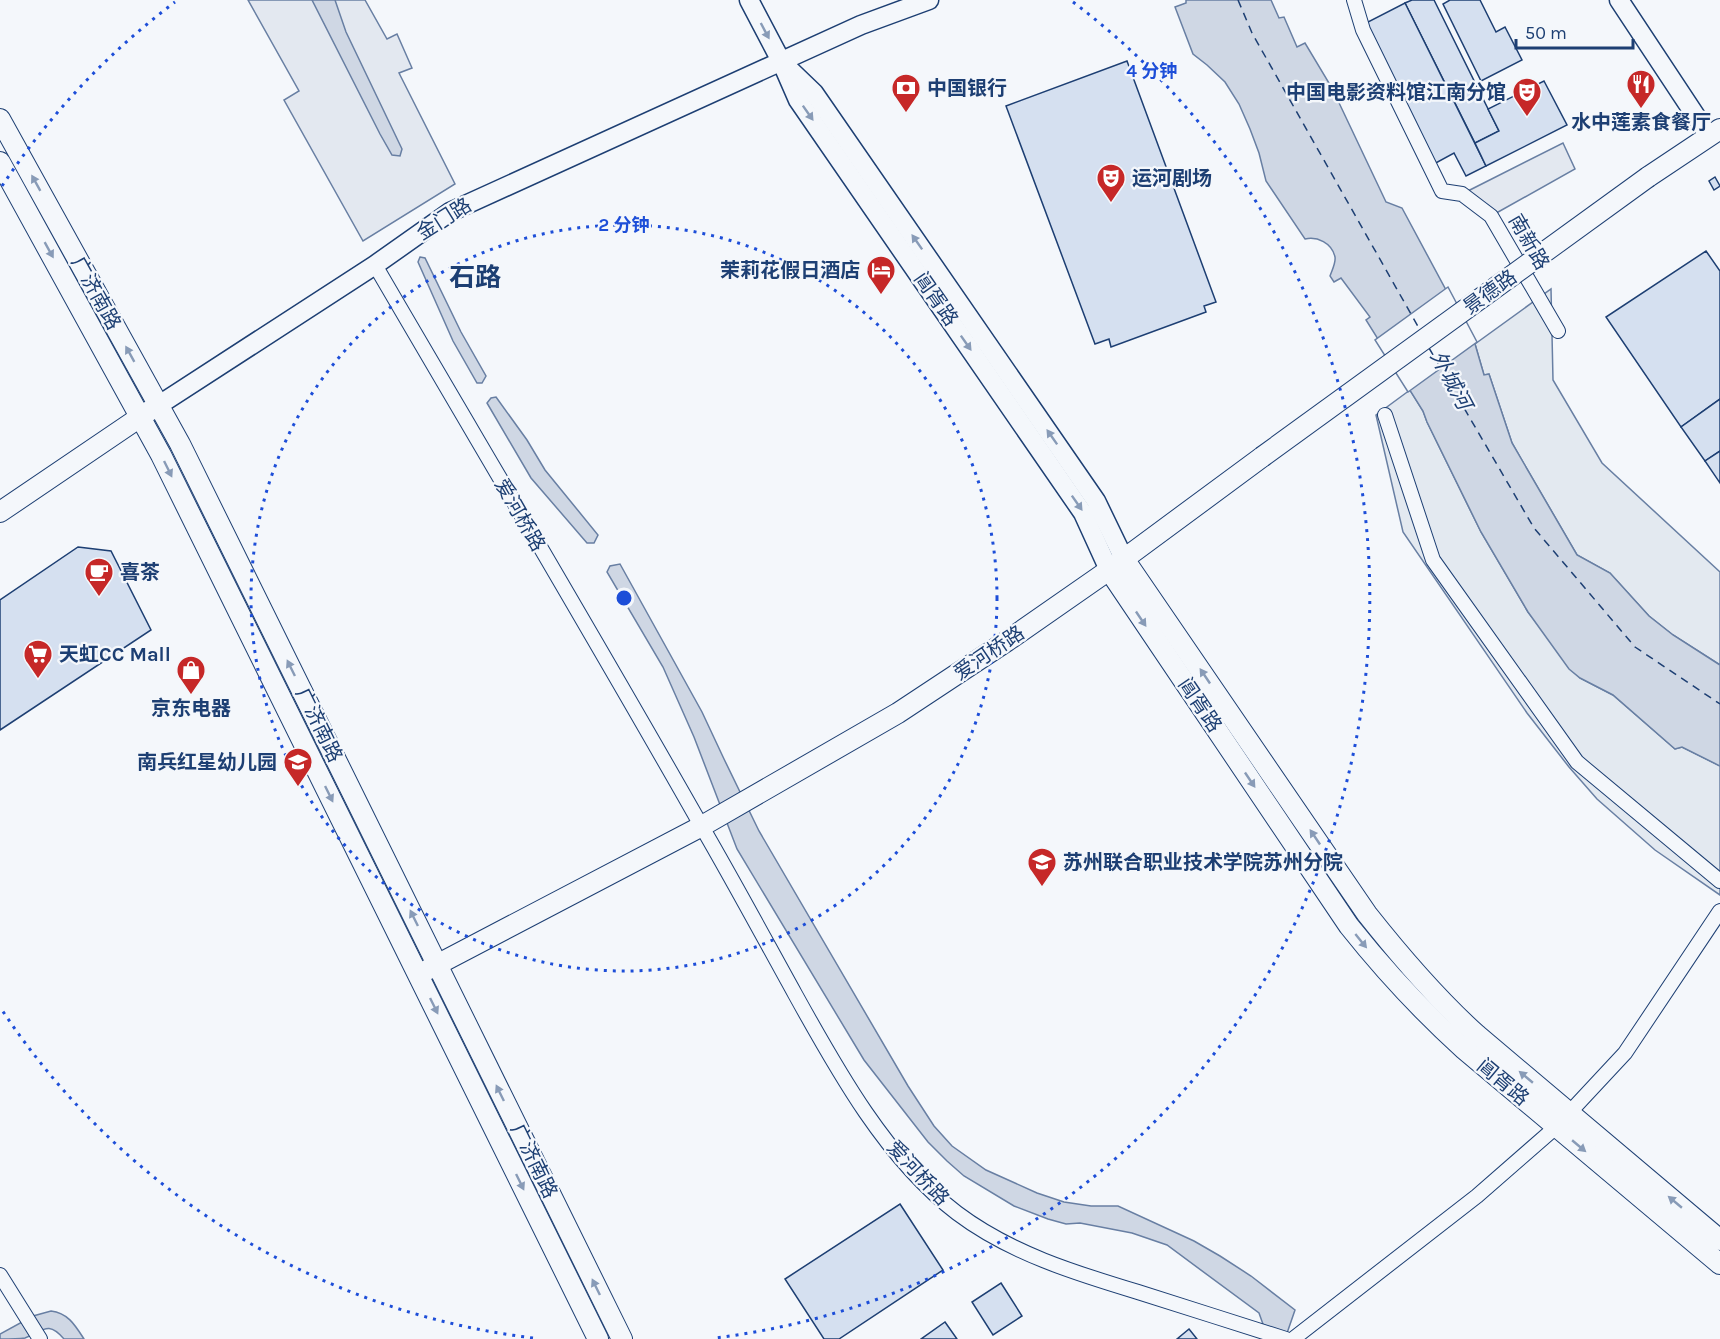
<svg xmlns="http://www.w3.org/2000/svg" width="1720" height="1339" font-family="Karla,'Noto Sans SC',sans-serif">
	<rect width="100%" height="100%" fill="#f4f7fb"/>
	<g fill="#e3e9f0" stroke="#687fa3" stroke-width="1.5">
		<polygon points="1551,289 1553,380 1602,463 1720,572 1720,665 1673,635 1649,616 1610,573 1577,555 1512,443 1489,374 1484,375 1475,344"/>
		<polygon points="1410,390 1423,411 1427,422 1481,532 1528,612 1580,678 1613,695 1675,749 1682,747 1720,766 1720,895 1655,850 1597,799 1569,767 1527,713 1403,532 1376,415"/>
	</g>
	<g fill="#e3e8f0" stroke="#687fa3" stroke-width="1.5">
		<polygon points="248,0 365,0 387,39 397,34 412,68 399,73 455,184 363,241 284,100 299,91"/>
		<polygon points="1563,143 1575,169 1491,216 1462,194"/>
	</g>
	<g fill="#cfd7e4" stroke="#687fa3" stroke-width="1.5">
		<polygon points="312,0 335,0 346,32 402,149 400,156 392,155 380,134"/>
		<path d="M 1186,0 L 1271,0 L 1279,18 L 1284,17 L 1297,47 L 1305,43 L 1332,88 L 1386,202 L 1402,208 L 1475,344 L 1484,375 L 1489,374 L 1512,443 L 1577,555 L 1610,573 L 1649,616 L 1673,635 L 1720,665 L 1720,766 L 1682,747 L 1675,749 L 1613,695 L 1580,678 L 1569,669 L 1528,612 L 1481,532 L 1427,422 L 1423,411 L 1366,320 L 1370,317 L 1341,278 L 1334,282 L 1330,276 C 1332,270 1336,263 1335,257 C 1332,243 1317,236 1305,239 L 1266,181 L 1259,153 L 1250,129 L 1239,104 L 1225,82 L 1207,65 L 1193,54 L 1175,7 L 1186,3 Z"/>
		<polygon points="420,257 425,258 461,332 486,376 482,383 477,383 453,341 418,262"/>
		<polygon points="496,397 527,440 545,470 598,535 594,543 587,543 531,478 487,403 491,398"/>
		<polygon points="620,564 702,712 724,759 759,831 908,1086 934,1126 952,1146 986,1170 1037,1193 1064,1202 1091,1206 1118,1206 1194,1241 1220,1256 1251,1276 1295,1310 1285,1339 1260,1339 1264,1327 1259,1313 1167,1245 1132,1233 1080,1223 1066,1224 1048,1219 1014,1206 964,1176 947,1161 928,1142 864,1060 737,849 694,737 663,667 607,572 610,566"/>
		<path d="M 51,1311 C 68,1313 75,1325 84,1339 L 64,1339 C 48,1320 43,1331 25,1338 C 18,1339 8,1339 0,1339 L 0,1334 L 33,1316 Z"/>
	</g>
	<polygon fill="#f4f7fb" stroke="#687fa3" stroke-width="1.5" points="1448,287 1477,342 1408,392 1375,340"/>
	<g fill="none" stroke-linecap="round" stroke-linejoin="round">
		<g stroke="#1d3f73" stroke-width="1.5" stroke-dasharray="8 6" stroke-linecap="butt">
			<polyline points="1238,0 1252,33 1420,330"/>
			<polyline points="1429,348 1534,528 1635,647 1720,704"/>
		</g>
	</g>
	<g fill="#d5e0f0" stroke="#1d3f73" stroke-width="1.5">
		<polygon points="1412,0 1434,0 1499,131 1475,143 1405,3"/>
		<polygon points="1450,0 1480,0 1496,32 1505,27 1522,60 1481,81 1443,4"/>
		<polygon points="1405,3 1486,166 1466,176 1454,153 1434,164 1364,24"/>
		<polygon points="1127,61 1216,302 1204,306 1206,312 1111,347 1109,339 1095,344 1006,106"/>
		<polygon points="1544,81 1567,125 1486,166 1475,143 1499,131 1488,109"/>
		<polygon points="1715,177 1720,186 1714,190 1709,181"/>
		<polygon points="1706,251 1720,271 1720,399 1681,427 1606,317"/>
		<polygon points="1720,399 1720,451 1705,461 1681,427"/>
		<polygon points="1720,451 1720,483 1705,461"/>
		<polygon points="78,547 111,551 151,630 0,730 0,600"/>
		<polygon points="900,1204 943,1270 839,1339 824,1339 785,1279"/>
		<polygon points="1001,1283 1022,1316 993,1335 972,1302"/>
		<polygon points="945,1322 957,1339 921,1339"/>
		<polygon points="1189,1329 1197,1339 1177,1339"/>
	</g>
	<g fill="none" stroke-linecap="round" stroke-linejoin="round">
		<g stroke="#1d3f73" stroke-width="16">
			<g id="minor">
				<polyline points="1354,0 1363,30 1442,191 1462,194 1491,216 1558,331"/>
				<path d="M 375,265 C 484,452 595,638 702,827 C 734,882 764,938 795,994 C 837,1070 887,1160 957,1213 C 1010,1253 1075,1273 1138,1292 C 1187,1308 1237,1323 1286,1339"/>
				<polyline points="1385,415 1433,560 1577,762 1720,881"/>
				<polyline points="0,1275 40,1339"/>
				<polyline points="1293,1339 1477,1196 1556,1127 1625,1053 1720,911"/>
			</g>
		</g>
		<g stroke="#1d3f73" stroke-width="21">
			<g id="tertiary">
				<polyline points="749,0 781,61 798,100 1083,513 1109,570"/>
				<polyline points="1619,0 1709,136"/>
				<polyline points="789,69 814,93 1096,501 1124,559"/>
				<polyline points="159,405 375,265 450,212 861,25 929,0"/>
			</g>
		</g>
		<g stroke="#1d3f73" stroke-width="22">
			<g id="secondary">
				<polyline points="0,119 180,444 622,1339"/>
				<polyline points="0,162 161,455 598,1339"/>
				<polyline points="1648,177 1720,129"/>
				<polyline points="0,512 149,411"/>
				<path d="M 1124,559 L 1367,914 C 1401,957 1436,998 1477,1035 L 1720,1240"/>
				<path d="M 1109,570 L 1349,926 C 1384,970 1422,1011 1464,1049 L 1720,1264"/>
				<polyline points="427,970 702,826 898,713 1007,641 1109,570 1262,457"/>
			</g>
		</g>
		<use href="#minor" stroke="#f4f7fb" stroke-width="14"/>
		<use href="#tertiary" stroke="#f4f7fb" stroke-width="18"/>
		<use href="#secondary" stroke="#f4f7fb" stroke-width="20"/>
		<g stroke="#1d3f73" stroke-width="22" stroke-linecap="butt">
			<polyline id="secondary-bridge" points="1262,457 1648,177"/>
		</g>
		<use href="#secondary-bridge" stroke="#f4f7fb" stroke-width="20"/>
	</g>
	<defs><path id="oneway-solid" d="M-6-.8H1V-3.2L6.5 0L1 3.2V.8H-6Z" transform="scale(1.5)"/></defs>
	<g fill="#889bb7">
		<use href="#oneway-solid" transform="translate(765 31) rotate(62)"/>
		<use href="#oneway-solid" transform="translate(808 113) rotate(55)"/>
		<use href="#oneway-solid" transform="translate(36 183) rotate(-119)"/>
		<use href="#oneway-solid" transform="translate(917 242) rotate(-125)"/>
		<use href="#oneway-solid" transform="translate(49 250) rotate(61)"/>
		<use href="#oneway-solid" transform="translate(966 343) rotate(55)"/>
		<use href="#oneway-solid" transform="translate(130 354) rotate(-119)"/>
		<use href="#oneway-solid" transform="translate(1052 437) rotate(-125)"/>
		<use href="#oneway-solid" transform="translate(168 469) rotate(64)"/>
		<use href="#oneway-solid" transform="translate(1077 503) rotate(55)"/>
		<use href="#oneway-solid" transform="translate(1141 619) rotate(56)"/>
		<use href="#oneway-solid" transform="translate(291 668) rotate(-116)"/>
		<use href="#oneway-solid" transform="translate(1205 676) rotate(-124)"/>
		<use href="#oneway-solid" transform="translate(1250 780) rotate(56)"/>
		<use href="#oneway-solid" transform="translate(329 794) rotate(64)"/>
		<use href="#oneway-solid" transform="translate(1315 837) rotate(-124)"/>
		<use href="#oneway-solid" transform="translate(414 918) rotate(-116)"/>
		<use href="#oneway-solid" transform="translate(1361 941) rotate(51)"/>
		<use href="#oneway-solid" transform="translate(434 1006) rotate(64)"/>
		<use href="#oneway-solid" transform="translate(1526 1077) rotate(-140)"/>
		<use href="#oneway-solid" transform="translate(500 1093) rotate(-116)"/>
		<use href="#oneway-solid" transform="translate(1579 1146) rotate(40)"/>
		<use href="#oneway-solid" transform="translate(520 1182) rotate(64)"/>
		<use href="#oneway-solid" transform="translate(1675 1202) rotate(-140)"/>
		<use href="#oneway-solid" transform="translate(596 1287) rotate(-116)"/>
	</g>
	<g fill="none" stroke="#1d4ed8" stroke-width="3" stroke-dasharray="3 6">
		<circle cx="624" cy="598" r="373"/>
		<path d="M533 1338A746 746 0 0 1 2 1010M2 186A746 746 0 0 1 175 2M1073 2A746 746 0 0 1 715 1338"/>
	</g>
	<defs>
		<g id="restaurant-pin" transform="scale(1.5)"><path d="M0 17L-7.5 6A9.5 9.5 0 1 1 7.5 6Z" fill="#c62828" stroke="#f4f7fb"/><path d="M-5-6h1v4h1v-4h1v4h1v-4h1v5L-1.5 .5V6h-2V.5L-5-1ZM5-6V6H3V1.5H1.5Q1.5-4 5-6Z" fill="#fff"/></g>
		<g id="bank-pin" transform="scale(1.5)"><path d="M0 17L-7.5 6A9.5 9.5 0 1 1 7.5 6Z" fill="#c62828" stroke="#f4f7fb"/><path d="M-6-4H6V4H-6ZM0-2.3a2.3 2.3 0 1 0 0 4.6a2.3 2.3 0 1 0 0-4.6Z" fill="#fff"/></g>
		<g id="theatre-pin" transform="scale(1.5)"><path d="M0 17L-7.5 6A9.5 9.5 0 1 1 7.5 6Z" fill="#c62828" stroke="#f4f7fb"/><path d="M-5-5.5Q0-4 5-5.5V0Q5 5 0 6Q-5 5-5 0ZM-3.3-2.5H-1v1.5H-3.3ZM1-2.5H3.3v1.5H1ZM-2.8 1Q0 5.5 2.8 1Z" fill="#fff"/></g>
		<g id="hotel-pin" transform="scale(1.5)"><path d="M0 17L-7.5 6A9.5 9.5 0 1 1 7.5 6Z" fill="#c62828" stroke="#f4f7fb"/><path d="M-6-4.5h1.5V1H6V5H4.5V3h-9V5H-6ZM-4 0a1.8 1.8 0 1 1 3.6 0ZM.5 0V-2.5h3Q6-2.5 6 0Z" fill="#fff"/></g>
		<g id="cafe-pin" transform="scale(1.5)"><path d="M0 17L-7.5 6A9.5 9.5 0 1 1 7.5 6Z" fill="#c62828" stroke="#f4f7fb"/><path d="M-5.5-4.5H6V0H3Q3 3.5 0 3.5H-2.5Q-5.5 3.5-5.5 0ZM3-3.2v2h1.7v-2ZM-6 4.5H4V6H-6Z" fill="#fff"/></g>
		<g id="supermarket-pin" transform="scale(1.5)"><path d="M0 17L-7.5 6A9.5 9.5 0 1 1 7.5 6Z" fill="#c62828" stroke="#f4f7fb"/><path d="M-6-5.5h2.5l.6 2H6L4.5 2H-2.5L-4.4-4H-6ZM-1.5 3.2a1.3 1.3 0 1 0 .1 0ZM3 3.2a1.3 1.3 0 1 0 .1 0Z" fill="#fff"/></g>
		<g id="shop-pin" transform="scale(1.5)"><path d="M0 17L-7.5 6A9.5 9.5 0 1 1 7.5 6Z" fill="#c62828" stroke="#f4f7fb"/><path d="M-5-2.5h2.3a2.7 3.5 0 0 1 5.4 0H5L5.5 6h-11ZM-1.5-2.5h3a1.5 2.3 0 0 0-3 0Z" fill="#fff"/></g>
		<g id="school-pin" transform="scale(1.5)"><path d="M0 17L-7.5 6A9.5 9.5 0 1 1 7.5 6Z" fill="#c62828" stroke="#f4f7fb"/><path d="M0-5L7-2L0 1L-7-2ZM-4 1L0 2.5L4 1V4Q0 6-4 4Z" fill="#fff"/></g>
		<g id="university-pin" transform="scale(1.5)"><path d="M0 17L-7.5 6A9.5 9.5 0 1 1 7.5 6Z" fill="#c62828" stroke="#f4f7fb"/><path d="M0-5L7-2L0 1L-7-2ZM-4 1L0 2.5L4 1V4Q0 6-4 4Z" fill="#fff"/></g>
	</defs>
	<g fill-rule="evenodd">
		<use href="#restaurant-pin" x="1641" y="84"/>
		<use href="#bank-pin" x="906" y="88"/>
		<use href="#theatre-pin" x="1527" y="92"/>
		<use href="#theatre-pin" x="1111" y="178"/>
		<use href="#hotel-pin" x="881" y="270"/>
		<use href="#cafe-pin" x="99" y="572"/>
		<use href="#supermarket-pin" x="38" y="654"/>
		<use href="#shop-pin" x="191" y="670"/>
		<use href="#school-pin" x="298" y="762"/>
		<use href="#university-pin" x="1042" y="862"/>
	</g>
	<g text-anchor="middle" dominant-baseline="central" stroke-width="4.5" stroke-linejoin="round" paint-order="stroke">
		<g font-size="20" font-weight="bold" fill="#1d3f73" stroke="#f4f7fb" text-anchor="start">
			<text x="927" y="88">中国银行</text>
			<text x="1506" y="92" text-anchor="end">中国电影资料馆江南分馆</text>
			<text x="1641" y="122" text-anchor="middle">水中莲素食餐厅</text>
			<text x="1132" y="178">运河剧场</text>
			<text x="860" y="270" text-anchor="end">茉莉花假日酒店</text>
			<text x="120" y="572">喜茶</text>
			<text x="59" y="654">天虹CC Mall</text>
			<text x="191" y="708" text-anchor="middle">京东电器</text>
			<text x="277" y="762" text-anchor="end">南兵红星幼儿园</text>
			<text x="1063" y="862">苏州联合职业技术学院苏州分院</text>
		</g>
		<g font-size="20" fill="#1d3f73" stroke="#f4f7fb">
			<text transform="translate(444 219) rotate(-32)">金门路</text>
			<text transform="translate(1529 242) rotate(60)">南新路</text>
			<text transform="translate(1490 292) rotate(-36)">景德路</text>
			<text transform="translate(96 293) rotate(61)">广济南路</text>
			<text transform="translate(936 299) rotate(55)">阊胥路</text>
			<text transform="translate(520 515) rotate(60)">爱河桥路</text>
			<text transform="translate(989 653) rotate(-34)">爱河桥路</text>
			<text transform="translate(1200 705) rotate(56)">阊胥路</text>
			<text transform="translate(319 725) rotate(64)">广济南路</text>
			<text transform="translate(1503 1082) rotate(40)">阊胥路</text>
			<text transform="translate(534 1161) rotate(64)">广济南路</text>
			<text transform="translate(918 1173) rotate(47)">爱河桥路</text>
		</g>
		<g font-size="21" font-style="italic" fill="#1d3f73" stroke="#f4f7fb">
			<text transform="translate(1451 380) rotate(62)">外城河</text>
		</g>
		<g font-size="26" font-weight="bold" fill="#1d3f73" stroke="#f4f7fb">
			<text x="475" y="277">石路</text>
		</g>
	</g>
	<circle cx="624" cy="598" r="9" fill="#1d4ed8" stroke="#f4f7fb" stroke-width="3"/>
	<g font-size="18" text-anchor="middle" font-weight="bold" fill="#1d4ed8" stroke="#f4f7fb" stroke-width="4.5" stroke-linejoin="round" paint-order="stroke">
		<text x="1152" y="77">4 分钟</text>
		<text x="624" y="231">2 分钟</text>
	</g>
	<path d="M1516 39v9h117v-9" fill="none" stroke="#1d3f73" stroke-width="3"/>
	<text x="1525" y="39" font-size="18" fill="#1d3f73" stroke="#f4f7fb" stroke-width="4.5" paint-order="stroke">50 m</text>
</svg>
